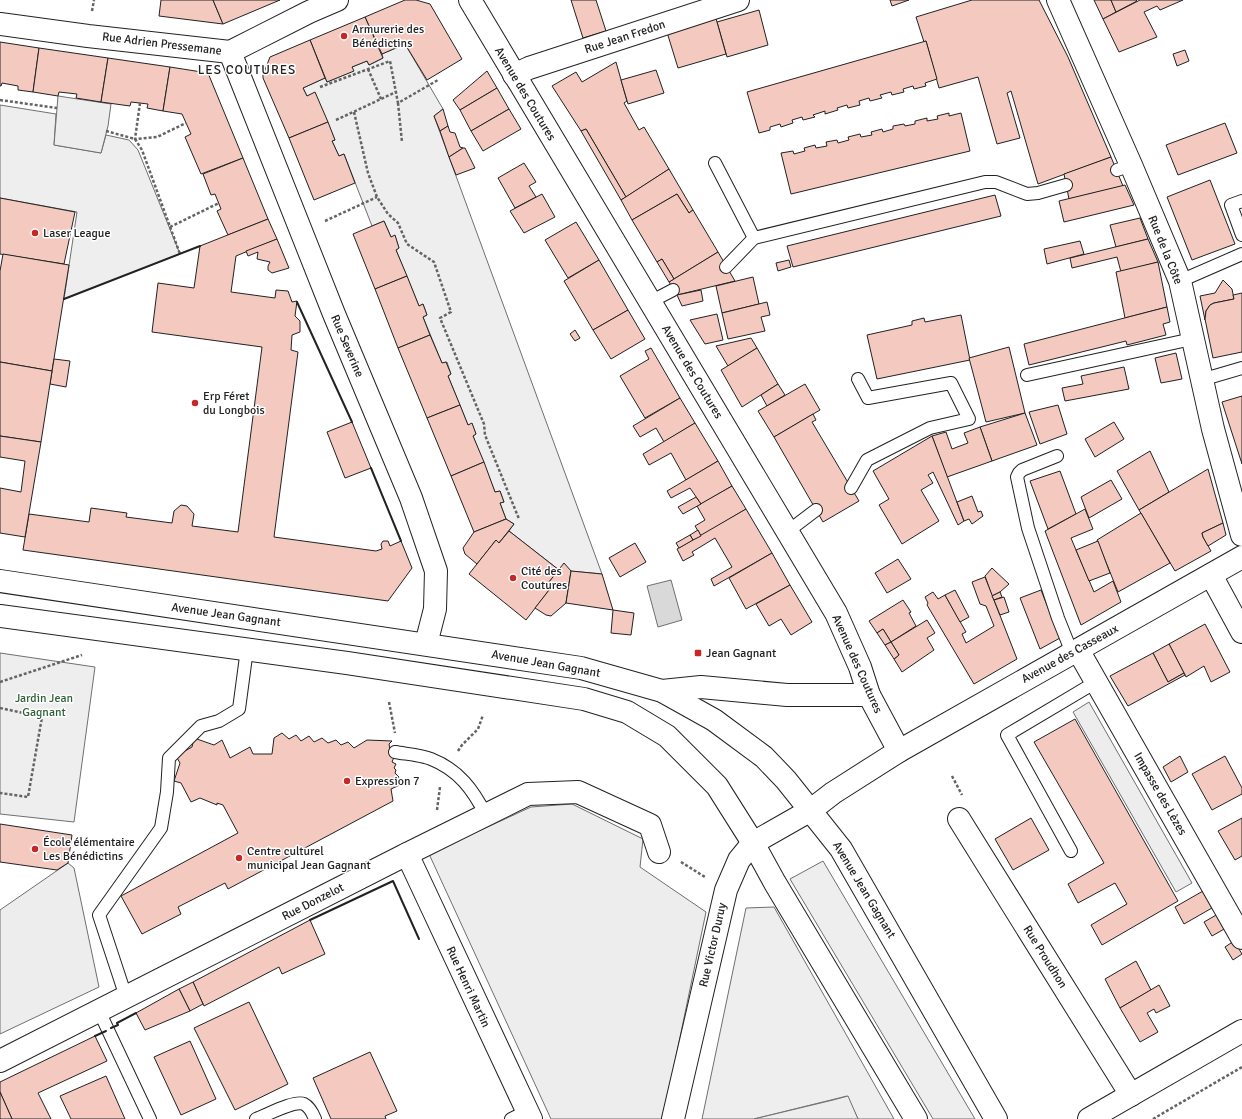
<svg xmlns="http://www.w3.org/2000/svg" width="1242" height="1119" font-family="Signika,sans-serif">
	<rect width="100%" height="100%" fill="#fff"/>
	<g fill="#eee" stroke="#6f6f6f">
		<polygon points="405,44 443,109 434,116 602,574 559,570 509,531 514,524 506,519 500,503 504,502 500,491 495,492 473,436 476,434 472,424 468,425 448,376 451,374 447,362 442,363 423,317 427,315 423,304 419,306 396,250 399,248 395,236 391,237 384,221 372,226 344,154 339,156 332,141 335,140 315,93 307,96 303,88 325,78 327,82 353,71 352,67 367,61 369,65 383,58 382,54"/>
		<polygon points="0,105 56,114 54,145 101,153 106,135 129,140 138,150 180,254 64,299 77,212 0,198"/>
		<polygon points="0,653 95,667 74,822 0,814"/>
		<polygon points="823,861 975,1119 933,1119 790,879"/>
		<polygon points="774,907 894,1119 858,1119 847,1096 754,1119 702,1119 746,908"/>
	</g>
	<g fill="#ededed" stroke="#6f6f6f">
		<polygon points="58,96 111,104 108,126 101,153 54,145"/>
		<polygon points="1089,702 1192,883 1176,892 1073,712"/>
		<polygon points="572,804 643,839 640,867 706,912 663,1119 551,1119 429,854 531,807"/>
		<polygon points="68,863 74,868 99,987 0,1034 0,910"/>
		<polygon points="848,1096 858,1119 754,1119 833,1100"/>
	</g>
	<polygon fill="#d9d9d9" stroke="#6f6f6f" points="671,580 682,620 658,627 647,586"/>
	<g fill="#f3c9c0" stroke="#222">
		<polygon points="161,0 213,0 223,24 159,16"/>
		<polygon points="213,0 280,0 223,24"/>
		<polygon points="405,0 416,0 430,4 462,59 427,80 405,44 382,54 365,17"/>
		<polygon points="571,0 596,0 606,31 583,38"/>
		<polygon points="890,0 909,0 892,6"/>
		<polygon points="972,0 1039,0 1068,57 1111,157 1038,184 1011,91 1007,93 1020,138 997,144 978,77 939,88 926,41 924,42 916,17"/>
		<polygon points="1094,0 1111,0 1116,12 1103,19"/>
		<polygon points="1111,0 1136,0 1137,1 1116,12"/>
		<polygon points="1140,0 1183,0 1160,10 1157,6 1144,12 1157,37 1119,52 1103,19"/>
		<polygon points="759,10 768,45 727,57 717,22"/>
		<polygon points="715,15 726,54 678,68 666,29"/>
		<polygon points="365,17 383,58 369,65 367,61 352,67 354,71 327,82 310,40"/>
		<polygon points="310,40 325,78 303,88 307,96 315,92 328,122 289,138 263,78 263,75 270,57"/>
		<polygon points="926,41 937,79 925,83 926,86 914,89 913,86 903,89 904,92 892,95 891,92 880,95 882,98 870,101 869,98 859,101 860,105 848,108 847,105 837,108 838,110 825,114 825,111 813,115 815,117 803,120 802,117 792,120 793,123 781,127 780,124 770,127 770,130 759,133 747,92"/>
		<polygon points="0,42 39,48 33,92 18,90 18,86 2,83 1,86 0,86"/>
		<polygon points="39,48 108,58 101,102 76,98 77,94 59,92 58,96 33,92"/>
		<polygon points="1185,50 1189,61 1177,66 1173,54"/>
		<polygon points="108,58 170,67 163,111 147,108 148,104 131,102 130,106 101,102"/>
		<polygon points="616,62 627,101 624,103 639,130 644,127 669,169 626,197 586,129 581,131 552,86 576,72 582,82"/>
		<polygon points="170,67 208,73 243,158 201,174 185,137 191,134 182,114 163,111"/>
		<polygon points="656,70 664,93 628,104 621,80"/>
		<polygon points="487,71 497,88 460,110 453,100"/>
		<polygon points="497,88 509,109 471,131 460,110"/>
		<polygon points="443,109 448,126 440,131 434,116"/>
		<polygon points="509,109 521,129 483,151 471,131"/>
		<polygon points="949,113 949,116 961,113 970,151 791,194 781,153 793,151 794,154 805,151 804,148 815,145 816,148 827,146 826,142 837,140 838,143 849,140 848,137 860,134 861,137 872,135 871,132 882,129 883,132 893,129 893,126 904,124 905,126 915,124 915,121 927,118 927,121 938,119 937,116"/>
		<polygon points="328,122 335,140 332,141 339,156 344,154 355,183 314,200 289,138"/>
		<polygon points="1225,123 1237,153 1178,175 1166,145"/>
		<polygon points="448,126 450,132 455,133 460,147 463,148 449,157 440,131"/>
		<polygon points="586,129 626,197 621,200 581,131"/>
		<polygon points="463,148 465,148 475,168 456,175 449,157"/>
		<polygon points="1111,157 1123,186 1069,199 1064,174"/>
		<polygon points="243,158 268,219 228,235 217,211 221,209 215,194 211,195 203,174"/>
		<polygon points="524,163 536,182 529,186 536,197 515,208 498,178"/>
		<polygon points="669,169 693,210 689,213 677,194 632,220 621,200"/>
		<polygon points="1210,180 1235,244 1192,260 1167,197"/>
		<polygon points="1125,185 1134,205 1064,222 1059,201"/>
		<polygon points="542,194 555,217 524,233 510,211"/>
		<polygon points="677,194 689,213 693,210 718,252 674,279 662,259 657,262 632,220"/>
		<polygon points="995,195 1001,216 793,267 787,246"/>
		<polygon points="0,198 75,212 64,264 0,254"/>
		<polygon points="1140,218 1148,239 1116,247 1110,225"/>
		<polygon points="268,219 277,239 236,256 231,292 275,298 276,290 288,291 292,302 297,301 295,316 300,321 300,332 292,335 291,350 298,352 274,537 376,551 382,549 381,544 383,541 388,541 390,546 401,541 412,568 388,601 23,550 29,514 89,522 91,508 127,513 126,517 172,523 174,511 181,505 187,506 194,514 192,526 238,532 262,347 152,332 158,283 194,288 200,246"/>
		<polygon points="384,221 391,237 395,235 399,248 396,250 407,276 375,289 353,234"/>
		<polygon points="576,222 599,260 568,278 545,240"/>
		<polygon points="277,239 289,268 272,273 268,270 268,266 270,262 257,259 258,252 248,256 246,251"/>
		<polygon points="1148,239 1158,262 1121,272 1117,257 1072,268 1070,258"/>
		<polygon points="1080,241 1084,254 1047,264 1044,249"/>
		<polygon points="718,252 735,281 677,295 669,282"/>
		<polygon points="3,254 69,265 52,371 0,362 0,271"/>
		<polygon points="662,259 674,279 669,282 657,262"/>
		<polygon points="599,260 628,310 593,330 564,281"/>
		<polygon points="789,260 791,267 778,271 776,263"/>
		<polygon points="1158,262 1167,307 1125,318 1116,272"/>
		<polygon points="407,276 419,306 423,304 427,315 423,317 430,335 398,348 375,289"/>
		<polygon points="753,277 759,304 722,313 716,286"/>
		<polygon points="1223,280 1232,289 1234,299 1214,303 1210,305 1206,311 1205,320 1200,296 1215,293"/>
		<polygon points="701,290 703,301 682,306 677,295"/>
		<polygon points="1242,293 1242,352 1213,358 1205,319 1206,311 1210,305 1214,303 1234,299 1233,295"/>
		<polygon points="767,302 770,315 761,317 765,331 728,339 722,313"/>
		<polygon points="1167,307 1170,322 1163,324 1166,335 1127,345 1126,341 1029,365 1024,344"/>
		<polygon points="628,310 645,339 611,359 593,330"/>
		<polygon points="717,314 723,340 705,344 690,320"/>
		<polygon points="961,315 970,360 877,379 867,335 912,325 912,321 924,318 925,322"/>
		<polygon points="575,330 580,338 575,341 570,334"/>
		<polygon points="430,335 442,363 446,362 451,374 448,376 460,405 427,418 398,348"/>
		<polygon points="751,338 757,348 728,366 716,346"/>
		<polygon points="1009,347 1025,413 986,422 969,358"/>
		<polygon points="651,348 680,398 645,418 620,376 649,359 645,351"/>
		<polygon points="757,348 778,384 742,407 721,370"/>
		<polygon points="1176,353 1182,379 1161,383 1155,358"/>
		<polygon points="54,359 70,361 66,387 50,384"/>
		<polygon points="0,362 52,371 41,442 0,436"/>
		<polygon points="1124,367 1129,389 1065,401 1062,388 1083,384 1081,376"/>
		<polygon points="778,384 785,395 767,406 761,395"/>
		<polygon points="805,384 820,410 774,437 758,411"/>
		<polygon points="1242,396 1242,464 1222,402"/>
		<polygon points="680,398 695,423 664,442 656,428 640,437 633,426"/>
		<polygon points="460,405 468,425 472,423 476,434 473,436 484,462 451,476 427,418"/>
		<polygon points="1058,405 1067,434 1040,444 1029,412"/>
		<polygon points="1025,413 1037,445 992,461 980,427"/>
		<polygon points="813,414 816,420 812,422 859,501 823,522 774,437"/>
		<polygon points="352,422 371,468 345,478 327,432"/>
		<polygon points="1114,422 1124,439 1095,457 1085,439"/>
		<polygon points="695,423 718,461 686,480 671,453 649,465 643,454"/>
		<polygon points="980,427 992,461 947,477 932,436 946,432 952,449 968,443 964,433"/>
		<polygon points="0,436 41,442 25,537 0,533 0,488 21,492 25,461 0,457"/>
		<polygon points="932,436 964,521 958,525 933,472 928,475 933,483 921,490 939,521 902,544 879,505 889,499 873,471"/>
		<polygon points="1150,451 1169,492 1139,510 1117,471"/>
		<polygon points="718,461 732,486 701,504 690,488 671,498 667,491"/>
		<polygon points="484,462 495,492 500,491 504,502 500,503 506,519 474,532 451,476"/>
		<polygon points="1208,469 1223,523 1202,533 1203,537 1211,551 1175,571 1139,510"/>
		<polygon points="1060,471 1076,514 1048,529 1030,481"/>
		<polygon points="1111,480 1122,499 1089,518 1081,497"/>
		<polygon points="732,486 746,509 701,536 695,526 705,520 697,506"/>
		<polygon points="972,496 978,512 981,511 983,516 972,524 969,519 964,521 957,502"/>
		<polygon points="696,497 701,504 683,514 678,507"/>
		<polygon points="746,509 772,553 714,586 711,579 732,567 715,538 692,552 694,555 683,561 677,549"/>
		<polygon points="1085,509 1093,529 1071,538 1076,550 1094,592 1113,581 1121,602 1081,625 1045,531"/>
		<polygon points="1141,513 1170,563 1118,592 1097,540"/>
		<polygon points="506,519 514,524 499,543 496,540 477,564 465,554 463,548 474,532"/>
		<polygon points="1223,523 1226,535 1208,546 1203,537 1202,533"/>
		<polygon points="698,530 701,536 693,540 690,535"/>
		<polygon points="509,531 559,570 549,582 553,585 526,620 469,574 496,540 499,543"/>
		<polygon points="690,535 693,540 679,548 676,543"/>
		<polygon points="1098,541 1110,573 1089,581 1076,550"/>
		<polygon points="635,543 646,562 620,577 609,558"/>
		<polygon points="772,553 790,585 746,609 729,578"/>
		<polygon points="898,559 911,579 887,593 875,573"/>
		<polygon points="564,563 571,571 566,603 551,616 546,615 535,608 553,585 549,582"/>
		<polygon points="992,568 1009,584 1000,592 992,596 985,576"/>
		<polygon points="571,571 602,574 613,610 566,603"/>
		<polygon points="985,577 1017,659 974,684 927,605 928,603 925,597 933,592 938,599 945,595 966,632 962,634 966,643 994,626 986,606 980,604 972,582"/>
		<polygon points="790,585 812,622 791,635 781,619 769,626 756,604"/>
		<polygon points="955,590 969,617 960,622 945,595"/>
		<polygon points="1041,590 1060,638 1040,649 1020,598"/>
		<polygon points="1000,592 1002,597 994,600 992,596"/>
		<polygon points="1004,597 1009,612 1000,615 994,600"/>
		<polygon points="903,600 911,612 909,613 916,626 891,642 883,629 877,633 869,621"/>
		<polygon points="613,610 634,613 631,635 611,633"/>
		<polygon points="927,620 935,633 927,638 934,650 902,672 894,659 899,655 891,642"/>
		<polygon points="1205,624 1230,672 1211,682 1204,666 1186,677 1169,644"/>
		<polygon points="883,629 891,642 885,645 877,633"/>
		<polygon points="891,642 899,655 894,659 885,645"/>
		<polygon points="1169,644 1184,673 1168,682 1153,653"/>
		<polygon points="1153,653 1168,682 1184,673 1185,675 1128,706 1110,676"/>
		<polygon points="1075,719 1178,901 1102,945 1091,925 1127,904 1115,883 1078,903 1068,884 1104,863 1034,742"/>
		<polygon points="282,733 289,739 296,735 301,741 309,736 314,742 322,738 328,743 336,740 341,745 348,742 354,748 367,740 392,741 389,744 391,755 394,757 392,762 396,764 394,768 396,770 395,773 399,777 397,780 400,785 391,789 393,801 228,889 225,883 178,907 181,914 142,934 121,896 238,833 223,805 217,803 217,805 200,798 191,802 181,783 174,781 180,763 176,756 192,747 194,738 214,745 222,740 230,758 250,747 253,754 272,754 274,738"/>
		<polygon points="1180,756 1188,772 1171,782 1163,767"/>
		<polygon points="1225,756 1242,788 1242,794 1212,810 1192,774"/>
		<polygon points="1031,818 1049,850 1013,870 995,839"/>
		<polygon points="1242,818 1242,856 1235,860 1218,831"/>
		<polygon points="0,824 72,835 68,863 57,870 0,862"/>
		<polygon points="1203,891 1212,908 1184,924 1175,907"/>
		<polygon points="1218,914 1226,928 1212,936 1204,922"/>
		<polygon points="310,920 325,954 282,974 279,967 204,1006 193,982"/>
		<polygon points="1234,941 1242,954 1233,960 1225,947"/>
		<polygon points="1136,961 1151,990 1120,1008 1105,979"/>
		<polygon points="193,982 203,1004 190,1011 179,989"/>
		<polygon points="1159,985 1170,1006 1156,1013 1154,1009 1147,1013 1158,1032 1140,1042 1120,1008"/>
		<polygon points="179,989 190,1011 145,1030 136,1013"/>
		<polygon points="249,1002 288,1084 235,1110 194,1028"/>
		<polygon points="95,1036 107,1061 38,1093 51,1119 12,1119 0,1092 0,1082"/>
		<polygon points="190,1041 216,1099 181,1115 154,1057"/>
		<polygon points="370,1052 397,1111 385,1116 386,1119 331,1119 313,1078"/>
		<polygon points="106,1076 125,1119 71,1119 60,1096"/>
		<polygon points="0,1092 12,1119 0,1119"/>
	</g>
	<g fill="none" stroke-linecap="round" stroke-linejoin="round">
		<g stroke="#222" stroke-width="14">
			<g id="service">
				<polyline points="715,163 754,238 985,182 996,182 1027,194 1038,193 1066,185"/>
				<polyline points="1117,170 1131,165"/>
				<polyline points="1242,201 1231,205 1242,235"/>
				<polyline points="726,267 754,238"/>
				<polyline points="1180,281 1242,254"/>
				<polyline points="650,302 673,290"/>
				<polyline points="1027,375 1192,339"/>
				<polyline points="1201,380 1242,368"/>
				<polyline points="1057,456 1022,470 1019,473 1017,477 1028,528 1058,618 1072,653"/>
				<polyline points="851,488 867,460 930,428 969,419 951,383 868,398 858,379"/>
				<polyline points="787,532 816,510"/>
				<path d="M 395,752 C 406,754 421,755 431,759 C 459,770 473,790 486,815"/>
				<polyline points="1071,851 1007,735 1096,682"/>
				<polyline points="126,997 99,915 161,828 167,792 169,758 201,726 219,721 239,709 247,649"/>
				<polyline points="99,1011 150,1119"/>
				<path d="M 256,1119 C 267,1115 294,1100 304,1104 C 310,1107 313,1114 315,1119"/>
				<polyline points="511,1119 527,1111"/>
			</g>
		</g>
		<g stroke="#222" stroke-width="24">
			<g id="minor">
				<polyline points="1058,0 1131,165 1180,281 1213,429 1242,535"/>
				<polyline points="0,24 88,36 230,52 309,12 337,0"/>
				<polyline points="230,52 334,314 411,498 436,571 435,609 426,644"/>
				<polyline points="514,75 529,68 738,0"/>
				<polyline points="1211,575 1242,632"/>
				<polyline points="1078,650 1242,938"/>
				<polyline points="899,751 1242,557"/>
				<polyline points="959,819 1131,1095"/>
				<polyline points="407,854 531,1119"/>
				<polyline points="0,1061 407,854 528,794 578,792 650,825 659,852"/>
				<polyline points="673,1119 726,890 739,860 753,843"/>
				<polyline points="1089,1119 1242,1031"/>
			</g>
		</g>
		<g stroke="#222" stroke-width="24">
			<g id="tertiary">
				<polyline points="470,0 836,613 860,667 869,695 899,751 833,793 811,810 753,843"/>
				<polyline points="662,691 701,687 787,695 869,695"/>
			</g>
		</g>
		<g stroke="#222" stroke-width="24">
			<g id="secondary">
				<polyline points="0,581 581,668 662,691 714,720 764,757 786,780 841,849 996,1119"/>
				<polyline points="0,616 347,663 584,699 627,712 667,736 717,786 753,843 775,883 916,1119"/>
			</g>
		</g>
		<g stroke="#646464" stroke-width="2.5" stroke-dasharray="3 2" stroke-linecap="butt">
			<polyline points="92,11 94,0"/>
			<polyline points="368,69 381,99"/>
			<polyline points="320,87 390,61 398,103 438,80"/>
			<polyline points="0,100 57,108"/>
			<polyline points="140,103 135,139 157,137 186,123"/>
			<polyline points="398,103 402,142"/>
			<polyline points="354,112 368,173 377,197 388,214 398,223 407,244 434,262 451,312 440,318 484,424 485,435 519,519"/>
			<polyline points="336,120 396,92"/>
			<polyline points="106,131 135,139 142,150 180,254"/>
			<polyline points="325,221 377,197"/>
			<polyline points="170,227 219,203"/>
			<polyline points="0,682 82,655"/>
			<polyline points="389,702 395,733"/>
			<polyline points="0,708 42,717 28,797 0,793"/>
			<polyline points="458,751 462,745 478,729 483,715"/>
			<polyline points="952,776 962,795"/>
			<polyline points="437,810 440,787"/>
			<polyline points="681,862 705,877"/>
			<polyline points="1153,1119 1242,1067"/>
		</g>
		<use href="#service" stroke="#fff" stroke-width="12"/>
		<use href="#minor" stroke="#fff" stroke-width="22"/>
		<use href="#tertiary" stroke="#fff" stroke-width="22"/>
		<use href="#secondary" stroke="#fff" stroke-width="22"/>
		<g stroke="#222" stroke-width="2">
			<polyline points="64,299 200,246"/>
			<polyline points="297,302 352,422"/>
			<polyline points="371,468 401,541"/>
			<polyline points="310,920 393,881 419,939"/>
			<polyline points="111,1028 118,1025 117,1023 136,1013"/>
			<polyline points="95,1036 106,1031"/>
		</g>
	</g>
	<g fill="#c62828" stroke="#fff" stroke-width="1.5">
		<circle cx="344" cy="36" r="4"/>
		<circle cx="35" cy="233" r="4"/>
		<circle cx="195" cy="403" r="4"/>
		<circle cx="513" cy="578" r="4"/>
		<rect x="694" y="649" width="8" height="8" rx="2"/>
		<circle cx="347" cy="781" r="4"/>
		<circle cx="35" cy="849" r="4"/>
		<circle cx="239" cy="858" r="4"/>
	</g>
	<g text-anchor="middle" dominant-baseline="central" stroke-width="3" stroke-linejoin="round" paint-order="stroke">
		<g font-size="12" fill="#222" stroke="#fff" text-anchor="start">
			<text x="352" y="29">Armurerie des<tspan x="352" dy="14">Bénédictins</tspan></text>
			<text x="43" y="233">Laser League</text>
			<text x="203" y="396">Erp Féret<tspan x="203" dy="14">du Longbois</tspan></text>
			<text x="521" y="571">Cité des<tspan x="521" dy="14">Coutures</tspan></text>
			<text x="706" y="653">Jean Gagnant</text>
			<text x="355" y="781">Expression 7</text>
			<text x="43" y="842">École élémentaire<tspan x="43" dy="14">Les Bénédictins</tspan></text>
			<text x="247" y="851">Centre culturel<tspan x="247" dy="14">municipal Jean Gagnant</tspan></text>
		</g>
		<g font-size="12" fill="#222" stroke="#fff">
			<text transform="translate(625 37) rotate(-18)">Rue Jean Fredon</text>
			<text transform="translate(162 44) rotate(7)">Rue Adrien Pressemane</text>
			<text transform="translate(525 94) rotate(59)">Avenue des Coutures</text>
			<text transform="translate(1165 250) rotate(68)">Rue de la Côte</text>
			<text transform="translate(347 346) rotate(67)">Rue Severine</text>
			<text transform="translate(692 372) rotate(59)">Avenue des Coutures</text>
			<text transform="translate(226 615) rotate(8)">Avenue Jean Gagnant</text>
			<text transform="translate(1070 654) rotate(-29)">Avenue des Casseaux</text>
			<text transform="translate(546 664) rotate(10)">Avenue Jean Gagnant</text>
			<text transform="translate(857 664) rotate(66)">Avenue des Coutures</text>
			<text transform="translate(1160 794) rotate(60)">Impasse des Lèzes</text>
			<text transform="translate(864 890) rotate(59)">Avenue Jean Gagnant</text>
			<text transform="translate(313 902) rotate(-27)">Rue Donzelot</text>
			<text transform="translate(713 945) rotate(-77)">Rue Victor Duruy</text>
			<text transform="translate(1045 957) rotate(58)">Rue Proudhon</text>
			<text transform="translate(468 987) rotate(65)">Rue Henri Martin</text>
		</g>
		<g font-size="12" fill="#2f5e38" stroke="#fff">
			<text x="44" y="698">Jardin Jean<tspan x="44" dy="14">Gagnant</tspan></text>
		</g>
		<g font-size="13" letter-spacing="1" fill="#222" stroke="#fff">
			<text x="247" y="70">LES COUTURES</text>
		</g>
	</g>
</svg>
